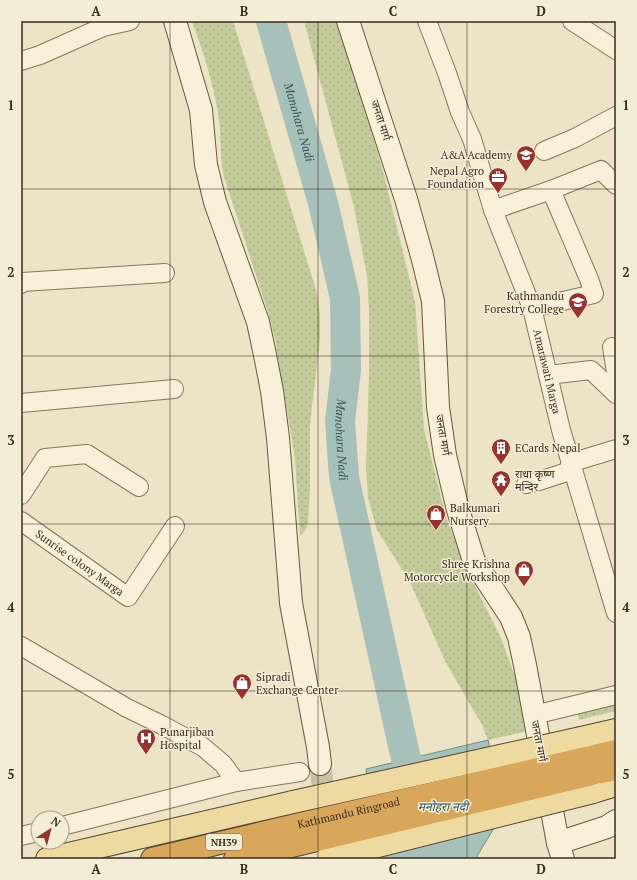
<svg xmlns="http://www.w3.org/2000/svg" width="637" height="880" font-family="'PT Serif','Noto Sans Devanagari',serif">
	<defs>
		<pattern id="grass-dots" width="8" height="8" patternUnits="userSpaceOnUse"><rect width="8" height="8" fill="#c3cb9a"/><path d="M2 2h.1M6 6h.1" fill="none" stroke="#a8af84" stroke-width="1.8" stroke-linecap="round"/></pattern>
	</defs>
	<rect width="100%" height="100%" fill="#ede3c6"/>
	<g fill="url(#grass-dots)">
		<path d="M 192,21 L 233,21 L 317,293 L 320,315 L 320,339 L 310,424 L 310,487 L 308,523 L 305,531 L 300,536 L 295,458 L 275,339 L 268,312 L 224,177 C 219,156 222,134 218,113 C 213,82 203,51 192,21 Z"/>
		<polygon points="304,21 339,21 383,171 415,301 424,429 446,518 469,574 501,638 520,690 532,730 488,740 482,725 445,661 410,582 377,530 368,498 366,468 369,376 369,310 367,276 354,207"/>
		<polygon points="616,702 616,711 579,720 577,710"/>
	</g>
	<polygon fill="#a8c0ba" stroke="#6e8f88" points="488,740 505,810 477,856 478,859 384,859 366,769"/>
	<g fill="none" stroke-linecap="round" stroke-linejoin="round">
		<path stroke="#a8c0ba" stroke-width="30" id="s1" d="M 271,21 L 323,203 L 345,298 L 346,370 L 340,421 L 344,477 L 404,750 L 433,859"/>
		<polyline stroke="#c9bfa5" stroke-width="22" stroke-dasharray="22 11" stroke-linecap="butt" points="320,764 327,815"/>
		<g stroke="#87755d" stroke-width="20">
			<g id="street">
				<path id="s2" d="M 427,21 L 447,73 L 460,112 L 472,139 L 493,210 L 532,308 L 561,430 L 616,613"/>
				<polyline points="572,21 616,50"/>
				<polyline points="21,61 40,55 103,27 130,21"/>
				<polyline points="544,151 575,138 616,116"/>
				<polyline points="493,210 551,190 601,170 616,185"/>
				<polyline points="21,284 22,282 165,273"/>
				<polyline points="532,308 594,294 589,279 551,190"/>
				<polyline points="612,347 616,372"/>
				<polyline points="548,375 591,370 616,394"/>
				<polyline points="21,403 174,389"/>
				<polyline points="570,463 616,449"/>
				<polyline points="526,484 536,482 573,470"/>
				<polyline points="21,495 45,458 87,454 139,487"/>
				<path id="s3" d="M 21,521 L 128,597 L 175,526"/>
				<polyline points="21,646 127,708 162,725 203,747 223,764 236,782"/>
				<polyline points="534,715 616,695"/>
				<polyline points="62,826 236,782 300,772"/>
				<polyline points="21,836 38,832"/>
			</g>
		</g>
		<g stroke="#695740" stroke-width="24">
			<g id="secondary">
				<polyline points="175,21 201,110 206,165 215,202 258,322 265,355 272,391 278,438 291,603 318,747 320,764"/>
				<polyline points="348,21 406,199 422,256 433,301 438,407 445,455 458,510 474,561 511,617 519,637 525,665 558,843 563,859"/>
				<polyline points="558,843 607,827 616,821"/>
			</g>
		</g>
		<g stroke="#564430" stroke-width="24">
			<g id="primary">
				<polyline points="581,738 616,730"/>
				<polyline points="593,792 616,785"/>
				<polyline points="47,859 293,802"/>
			</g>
		</g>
		<g stroke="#564430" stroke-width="24">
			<g id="highway">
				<polyline points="586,758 616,751"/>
				<polyline points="592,774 616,769"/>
				<polyline points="152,859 296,825"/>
				<polyline points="235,859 300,844"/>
			</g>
		</g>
		<use href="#street" stroke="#f8f0d9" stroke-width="18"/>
		<use href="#secondary" stroke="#f8f0d9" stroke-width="22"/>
		<use href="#primary" stroke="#eed9a0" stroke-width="22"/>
		<use href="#highway" stroke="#d8a75b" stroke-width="22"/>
		<g stroke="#564430" stroke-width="24" stroke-linecap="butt">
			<g id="primary-bridge">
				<polyline points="293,802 581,738"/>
				<polyline points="326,859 593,792"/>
			</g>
		</g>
		<g stroke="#564430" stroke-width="24" stroke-linecap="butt">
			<g id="highway-bridge">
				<path id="s4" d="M 296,825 L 586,758"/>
				<polyline points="300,844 592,774"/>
			</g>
		</g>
		<use href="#primary-bridge" stroke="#eed9a0" stroke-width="22"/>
		<use href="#highway-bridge" stroke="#d8a75b" stroke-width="22"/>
	</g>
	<path fill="none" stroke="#382d20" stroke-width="1" stroke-opacity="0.55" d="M 170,21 L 170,859M 318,21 L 318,859M 467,21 L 467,859M 21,189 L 616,189M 21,356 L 616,356M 21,524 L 616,524M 21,691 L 616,691"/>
	<defs>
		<g id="school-pin" transform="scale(1)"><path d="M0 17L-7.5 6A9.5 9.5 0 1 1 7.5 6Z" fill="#94332f" stroke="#f4edd6"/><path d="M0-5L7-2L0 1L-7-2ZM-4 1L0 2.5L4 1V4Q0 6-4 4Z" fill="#fff"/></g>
		<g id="office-pin" transform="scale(1)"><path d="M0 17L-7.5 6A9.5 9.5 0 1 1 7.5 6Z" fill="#94332f" stroke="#f4edd6"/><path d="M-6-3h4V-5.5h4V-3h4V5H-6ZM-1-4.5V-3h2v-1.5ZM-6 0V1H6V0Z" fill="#fff"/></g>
		<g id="university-pin" transform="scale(1)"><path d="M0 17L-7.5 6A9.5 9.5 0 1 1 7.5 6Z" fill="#94332f" stroke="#f4edd6"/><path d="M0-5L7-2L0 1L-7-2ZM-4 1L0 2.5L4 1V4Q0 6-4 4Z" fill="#fff"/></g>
		<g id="building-pin" transform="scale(1)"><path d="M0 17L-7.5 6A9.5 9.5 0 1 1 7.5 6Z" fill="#94332f" stroke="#f4edd6"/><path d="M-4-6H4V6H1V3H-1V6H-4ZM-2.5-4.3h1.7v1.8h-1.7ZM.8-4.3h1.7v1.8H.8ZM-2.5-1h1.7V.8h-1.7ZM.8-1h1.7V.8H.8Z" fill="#fff"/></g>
		<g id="temple-pin" transform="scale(1)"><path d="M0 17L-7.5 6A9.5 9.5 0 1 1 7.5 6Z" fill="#94332f" stroke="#f4edd6"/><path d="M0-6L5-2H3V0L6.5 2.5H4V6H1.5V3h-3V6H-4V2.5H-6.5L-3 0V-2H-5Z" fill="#fff"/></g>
		<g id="shop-pin" transform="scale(1)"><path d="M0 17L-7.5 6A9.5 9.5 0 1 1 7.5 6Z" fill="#94332f" stroke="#f4edd6"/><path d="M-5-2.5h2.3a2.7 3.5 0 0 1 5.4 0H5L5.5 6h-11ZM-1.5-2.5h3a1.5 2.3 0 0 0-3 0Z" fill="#fff"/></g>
		<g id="hospital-pin" transform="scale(1)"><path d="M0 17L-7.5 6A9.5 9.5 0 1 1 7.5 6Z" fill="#94332f" stroke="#f4edd6"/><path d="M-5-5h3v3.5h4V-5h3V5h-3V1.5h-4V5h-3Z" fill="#fff"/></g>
	</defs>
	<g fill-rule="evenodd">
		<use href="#school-pin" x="526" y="155"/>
		<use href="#office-pin" x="498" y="177"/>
		<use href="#university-pin" x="578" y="302"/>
		<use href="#building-pin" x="501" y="448"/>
		<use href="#temple-pin" x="501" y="480"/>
		<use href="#shop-pin" x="436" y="514"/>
		<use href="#shop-pin" x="524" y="570"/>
		<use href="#shop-pin" x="242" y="683"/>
		<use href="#hospital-pin" x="146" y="738"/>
	</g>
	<g text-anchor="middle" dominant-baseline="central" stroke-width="3" stroke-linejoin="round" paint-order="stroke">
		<rect fill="#f4edd6" stroke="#706757" stroke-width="1" x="206" y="834" width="36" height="16" rx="3"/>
		<g font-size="10" font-weight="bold" fill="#382d20">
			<text x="224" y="842">NH39</text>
		</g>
		<g font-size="11" fill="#382d20" stroke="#f4edd6">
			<text transform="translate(381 120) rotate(72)">जनता मार्ग</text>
			<text stroke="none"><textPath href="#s2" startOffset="371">Amarawati Marga</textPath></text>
			<text transform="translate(443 435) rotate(80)">जनता मार्ग</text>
			<text stroke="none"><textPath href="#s3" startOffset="72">Sunrise colony Marga</textPath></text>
			<text transform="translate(539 741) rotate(79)">जनता मार्ग</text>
			<text stroke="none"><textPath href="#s4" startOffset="54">Kathmandu Ringroad</textPath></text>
		</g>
		<g font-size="11" fill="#382d20" stroke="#f4edd6" text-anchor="start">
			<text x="512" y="155" text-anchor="end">A&amp;A Academy</text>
			<text x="484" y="171" text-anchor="end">Nepal Agro<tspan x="484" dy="13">Foundation</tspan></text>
			<text x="564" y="296" text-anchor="end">Kathmandu<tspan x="564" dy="13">Forestry College</tspan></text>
			<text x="515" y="448">ECards Nepal</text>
			<text x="515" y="474">राधा कृष्ण<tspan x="515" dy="13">मन्दिर</tspan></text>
			<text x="450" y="508">Balkumari<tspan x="450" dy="13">Nursery</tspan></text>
			<text x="510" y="564" text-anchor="end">Shree Krishna<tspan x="510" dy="13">Motorcycle Workshop</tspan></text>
			<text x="256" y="677">Sipradi<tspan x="256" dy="13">Exchange Center</tspan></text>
			<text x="160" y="732">Punarjiban<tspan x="160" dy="13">Hospital</tspan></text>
		</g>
		<g font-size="12" font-style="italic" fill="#305757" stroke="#f4edd6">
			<text stroke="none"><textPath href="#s1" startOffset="105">Manohara Nadi</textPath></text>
			<text stroke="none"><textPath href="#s1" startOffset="429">Manohara Nadi</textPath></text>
			<text x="443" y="806">मनोहरा नदी</text>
		</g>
	</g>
	<rect width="637" height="880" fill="none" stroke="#f4edd6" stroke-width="44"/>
	<g transform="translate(50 830) rotate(36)"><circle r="19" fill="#f4edd6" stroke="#a9a08d"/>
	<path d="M0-3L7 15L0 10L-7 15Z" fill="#94332f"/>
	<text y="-6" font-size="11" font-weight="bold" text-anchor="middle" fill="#382d20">N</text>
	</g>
	<rect x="22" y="22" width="593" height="836" fill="none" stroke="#382d20" stroke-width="1.5"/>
	<g font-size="13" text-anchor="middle" font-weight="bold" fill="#382d20">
		<text x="96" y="16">A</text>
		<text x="244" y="16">B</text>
		<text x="393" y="16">C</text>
		<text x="541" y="16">D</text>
		<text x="11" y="110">1</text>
		<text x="626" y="110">1</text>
		<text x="11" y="277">2</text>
		<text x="626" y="277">2</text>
		<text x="11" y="445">3</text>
		<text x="626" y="445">3</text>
		<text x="11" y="612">4</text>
		<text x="626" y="612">4</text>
		<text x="11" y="779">5</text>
		<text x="626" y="779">5</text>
		<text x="96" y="874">A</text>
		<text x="244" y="874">B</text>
		<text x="393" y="874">C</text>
		<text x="541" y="874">D</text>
	</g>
</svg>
